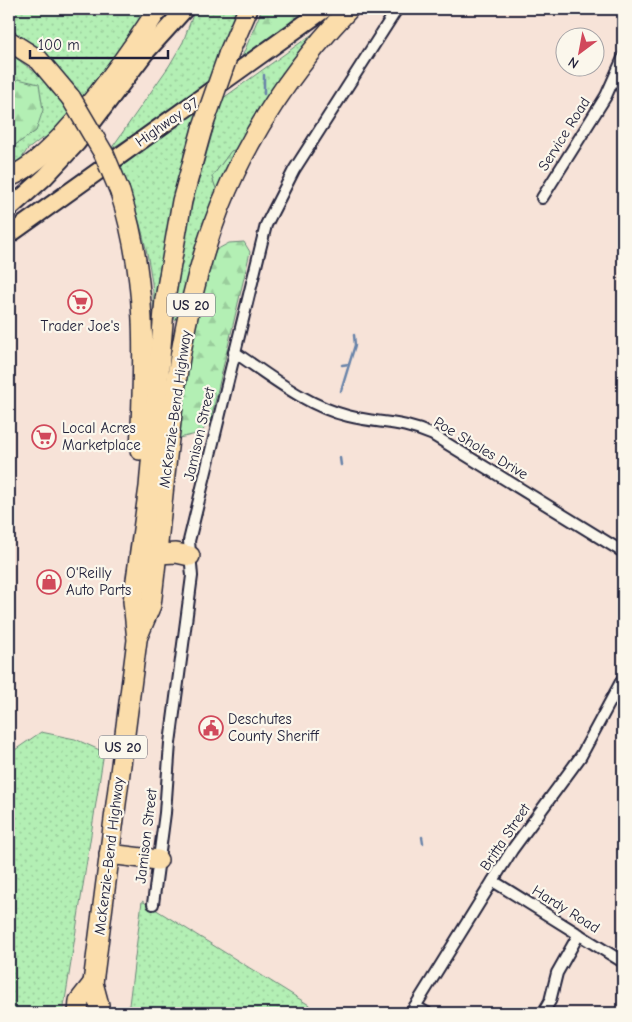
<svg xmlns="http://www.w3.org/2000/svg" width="632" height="1022" font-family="'Comic Neue',sans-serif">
	<defs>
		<pattern id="grass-dots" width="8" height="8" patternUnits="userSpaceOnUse" patternTransform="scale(1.25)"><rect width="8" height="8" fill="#b3efb4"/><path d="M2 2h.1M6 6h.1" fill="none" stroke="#9acd9c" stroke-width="1.8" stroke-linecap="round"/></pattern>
		<pattern id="forest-firs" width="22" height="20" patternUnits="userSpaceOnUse" patternTransform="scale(1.25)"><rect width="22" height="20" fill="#b3efb4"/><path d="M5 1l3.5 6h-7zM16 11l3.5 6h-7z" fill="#9acd9c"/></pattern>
	</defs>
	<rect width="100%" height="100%" fill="#f7e3d8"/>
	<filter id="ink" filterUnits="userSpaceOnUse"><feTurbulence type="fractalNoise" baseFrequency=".02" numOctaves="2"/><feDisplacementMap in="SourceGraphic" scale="10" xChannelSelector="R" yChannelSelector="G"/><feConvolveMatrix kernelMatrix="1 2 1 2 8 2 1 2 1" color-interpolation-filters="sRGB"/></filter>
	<g filter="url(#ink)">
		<g fill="url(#grass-dots)" stroke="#6a8878">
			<polygon points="9,9 146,9 120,53 83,103 65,75 38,50 9,35"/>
			<polygon points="195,9 244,9 218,80 111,149 169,66 183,42"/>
			<polygon points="325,25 242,148 231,151 212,177 218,194 179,320 174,319 182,239 222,99"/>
			<polygon points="9,53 43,78 71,114 50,136 41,139 27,150 18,164 9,167 9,149 36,131 9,93 14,117 11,126 9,125"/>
			<path d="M 200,110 L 184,153 L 177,214 L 152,353 C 152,330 155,305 152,283 C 147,243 135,204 121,167 Z"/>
			<polygon points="41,732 75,739 104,752 63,1013 9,1013 9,754"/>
			<polygon points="142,901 322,1013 128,1013"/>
		</g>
		<g fill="url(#forest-firs)" stroke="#6a8878">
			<polygon points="262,9 321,9 239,64"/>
			<polygon points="18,79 39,84 43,110 36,131 9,149 9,125 11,126 14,116 9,93"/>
			<polygon points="242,148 218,194 212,177 231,151"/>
			<path d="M 244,242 L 250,252 L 211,419 L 201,433 L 179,438 C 186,374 192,310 216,250 L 229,243 Z"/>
		</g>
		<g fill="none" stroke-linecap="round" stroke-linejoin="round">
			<g stroke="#6883a9" stroke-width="2.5">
				<polyline points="264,94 264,75"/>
				<polyline points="342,365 349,364"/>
				<polyline points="341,391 355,345 354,335"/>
				<polyline points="340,458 341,465"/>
				<polyline points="422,837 423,843"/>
			</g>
			<g stroke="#22223b" stroke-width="14">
				<g id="street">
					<polyline points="542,198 606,96 623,58"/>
					<path d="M 234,352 C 269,375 306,406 348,416 C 380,424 400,420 433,435 L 623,552"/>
					<polyline points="493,881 623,962"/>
					<polyline points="153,904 165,813 170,743 192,576 189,541 266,225 294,170 397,9"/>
					<polyline points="415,1006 427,1013"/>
					<polyline points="411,1013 512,850 581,756 623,678"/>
					<polyline points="543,1013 550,1001 557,973 579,934"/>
				</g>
			</g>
			<g stroke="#22223b" stroke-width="20">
				<g id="primary">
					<polyline points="9,209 45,177 77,143 146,52 185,9"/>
					<polyline points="9,235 325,9"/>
				</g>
			</g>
			<g stroke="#22223b" stroke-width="22">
				<g id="highway">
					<polyline points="9,41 39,60 71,98"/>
					<polyline points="228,55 248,9"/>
					<path d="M 9,177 C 30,169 47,151 63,135 C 99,96 129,54 158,9"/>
					<path d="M 120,192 C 148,280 144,359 140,450"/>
					<polyline points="158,554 176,553 190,556"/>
					<path d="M 138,636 L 151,605 C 168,472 170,334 220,207 C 249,134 295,66 349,9"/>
					<polyline points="109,854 158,860"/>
					<polyline points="78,1013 79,1001 93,983"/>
					<polyline points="98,1013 99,1005 93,983 137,640 133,601 149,487 165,299 182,201 202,129"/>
				</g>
			</g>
			<use href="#street" stroke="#fbf7ec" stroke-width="10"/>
			<use href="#primary" stroke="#fbddab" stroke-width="16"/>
			<use href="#highway" stroke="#fbddab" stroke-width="19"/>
			<g stroke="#22223b" stroke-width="22" stroke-linecap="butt">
				<g id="highway-bridge">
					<polyline points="71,98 104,154 120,192"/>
					<polyline points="202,129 228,55"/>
				</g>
			</g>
			<use href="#highway-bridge" stroke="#fbddab" stroke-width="19"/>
		</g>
	</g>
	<defs>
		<g id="supermarket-ring" transform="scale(1.25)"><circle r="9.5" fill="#fbf7ec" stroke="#d1495b" stroke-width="1.5"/><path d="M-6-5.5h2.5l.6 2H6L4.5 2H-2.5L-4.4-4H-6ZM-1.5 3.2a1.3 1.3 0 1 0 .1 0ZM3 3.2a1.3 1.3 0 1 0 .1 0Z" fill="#d1495b"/></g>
		<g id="shop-ring" transform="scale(1.25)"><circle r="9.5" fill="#fbf7ec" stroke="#d1495b" stroke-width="1.5"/><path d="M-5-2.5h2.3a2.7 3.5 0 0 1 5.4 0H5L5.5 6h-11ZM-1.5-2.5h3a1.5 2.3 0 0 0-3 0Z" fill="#d1495b"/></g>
		<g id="civic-ring" transform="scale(1.25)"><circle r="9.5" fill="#fbf7ec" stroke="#d1495b" stroke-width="1.5"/><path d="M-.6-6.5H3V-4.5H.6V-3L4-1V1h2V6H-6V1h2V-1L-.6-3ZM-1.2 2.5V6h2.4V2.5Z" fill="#d1495b"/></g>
	</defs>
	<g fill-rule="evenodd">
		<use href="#supermarket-ring" x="80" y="302"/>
		<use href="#supermarket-ring" x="44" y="437"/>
		<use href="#shop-ring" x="49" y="582"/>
		<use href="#civic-ring" x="211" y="728"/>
	</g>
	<g text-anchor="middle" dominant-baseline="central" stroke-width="4.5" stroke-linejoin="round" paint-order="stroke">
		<g fill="#fbf7ec" stroke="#636270" stroke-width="1">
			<rect x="167" y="293.5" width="48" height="23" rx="4"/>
			<rect x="99" y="735.5" width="48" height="23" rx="4"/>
		</g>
		<g font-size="14" font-weight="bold" fill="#22223b">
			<text x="191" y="305">US 20</text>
			<text x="123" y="747">US 20</text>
		</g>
		<g font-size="15" fill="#22223b" stroke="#fbf7ec">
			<text transform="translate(167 122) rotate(-35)">Highway 97</text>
			<text transform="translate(564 134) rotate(-58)">Service Road</text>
			<text transform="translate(175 409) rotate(-82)">McKenzie-Bend Highway</text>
			<text transform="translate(199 434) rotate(-77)">Jamison Street</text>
			<text transform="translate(481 448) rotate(31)">Poe Sholes Drive</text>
			<text transform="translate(146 836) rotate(-83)">Jamison Street</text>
			<text transform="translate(505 837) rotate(-56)">Britta Street</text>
			<text transform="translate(109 856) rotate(-83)">McKenzie-Bend Highway</text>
			<text transform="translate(566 909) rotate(32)">Hardy Road</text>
		</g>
		<g font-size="15" fill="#22223b" stroke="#fbf7ec" text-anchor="start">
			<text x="80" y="326" text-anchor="middle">Trader Joe's</text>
			<text x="62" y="428">Local Acres<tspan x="62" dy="17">Marketplace</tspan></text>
			<text x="66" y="573">O'Reilly<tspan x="66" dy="17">Auto Parts</tspan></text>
			<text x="228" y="719">Deschutes<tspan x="228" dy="17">County Sheriff</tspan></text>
		</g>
	</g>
	<rect width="632" height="1022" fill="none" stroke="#fbf7ec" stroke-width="30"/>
	<rect x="15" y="15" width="602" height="992" fill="none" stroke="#22223b" stroke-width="2" filter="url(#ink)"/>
	<g transform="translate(580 52) rotate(212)"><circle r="24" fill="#fbf7ec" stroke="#a4a2a5"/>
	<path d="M0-4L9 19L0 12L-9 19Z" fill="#d1495b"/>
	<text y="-8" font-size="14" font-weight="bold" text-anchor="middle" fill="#22223b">N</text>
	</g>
	<path d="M30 50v8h138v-8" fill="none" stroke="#22223b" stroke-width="2.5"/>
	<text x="38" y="50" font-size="15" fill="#22223b" stroke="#fbf7ec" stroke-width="4" paint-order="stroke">100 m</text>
</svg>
